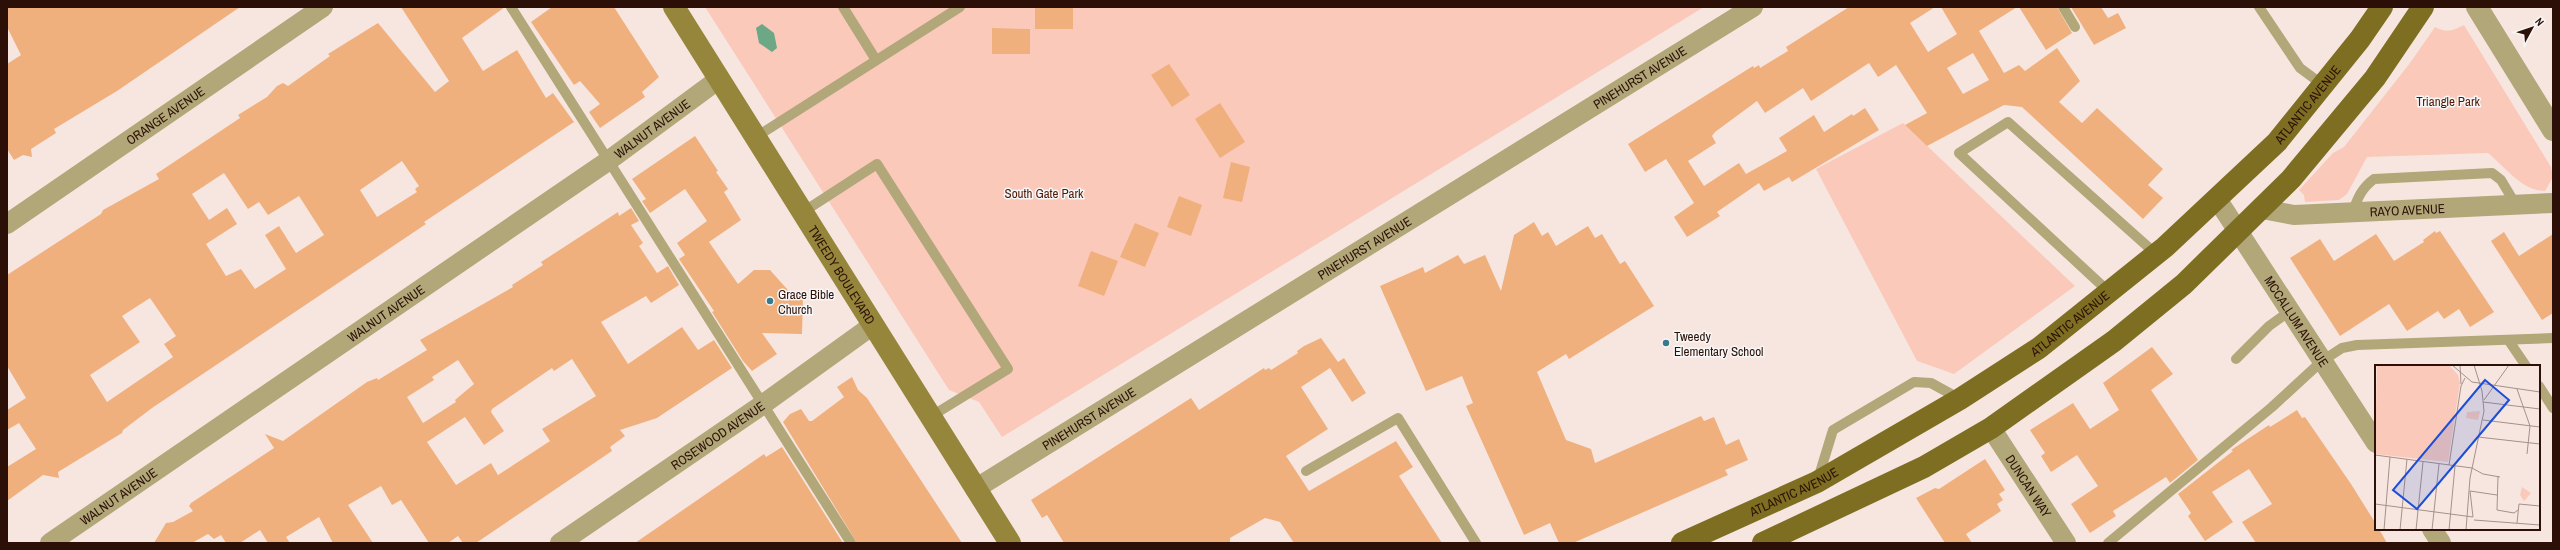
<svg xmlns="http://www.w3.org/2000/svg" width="2560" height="550" font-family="'Archivo Narrow',sans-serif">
	<rect width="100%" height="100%" fill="#f7e6e0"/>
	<g fill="#fac9ba">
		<polygon points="705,7 1704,7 1002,437 979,402 949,390"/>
		<path d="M 2464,25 L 2551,167 L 2553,177 L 2545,191 C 2522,191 2505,167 2488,153 L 2367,157 L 2347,194 L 2339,200 L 2305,202 L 2304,195 L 2299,190 L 2333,153 L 2344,147 L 2410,63 L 2435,27 C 2447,33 2452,31 2464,25 Z"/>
		<polygon points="1903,123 2075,286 1954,374 1917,361 1816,169"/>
	</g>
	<polygon fill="#6ca886" points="762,24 774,33 777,48 772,52 759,43 756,28"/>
	<g fill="#f0b07e" fill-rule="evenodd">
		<polygon points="7,7 240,7 117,91 54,129 56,133 31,149 32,157 23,155 14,160 7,149 7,64 21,55 7,27"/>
		<path d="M 401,7 L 505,7 L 462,38 L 483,71 L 517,50 L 546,98 L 553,93 L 574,122 L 424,222 L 426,224 L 152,408 L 123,430 L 122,433 L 58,472 L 59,478 L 43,475 L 7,501 L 7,467 L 36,449 L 19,423 L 7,430 L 7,410 L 26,398 L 7,366 L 7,275 L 101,214 L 103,210 L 159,179 L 156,174 L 240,118 L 238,115 L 267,97 L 277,86 L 283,83 L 288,86 L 330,56 L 328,54 L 378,23 L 435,92 L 449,81 ZM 402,161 L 419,186 L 415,189 L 417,192 L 377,217 L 360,190 ZM 224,173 L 248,209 L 259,202 L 268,215 L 299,196 L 324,235 L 296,253 L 279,226 L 265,235 L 286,269 L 255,289 L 241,269 L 226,276 L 206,244 L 237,224 L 227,208 L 209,220 L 192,194 ZM 150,298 L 176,336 L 164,344 L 173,357 L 107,402 L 90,375 L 140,342 L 122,316 Z"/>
		<polygon points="552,7 614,7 659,77 642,92 645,97 600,128 589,112 600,104 580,81 574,85 531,22"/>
		<rect x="1035" y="7" width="38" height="22"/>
		<path d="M 1849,7 L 1935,7 L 1910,23 L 1928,52 L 1957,34 L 1941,7 L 2017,7 L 1979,31 L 2004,73 L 2019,65 L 2025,71 L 2057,48 L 2080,81 L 2059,102 L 2082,123 L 2097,108 L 2163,169 L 2148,185 L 2163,198 L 2143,219 L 2022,107 L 2004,105 L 1927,146 L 1905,125 L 1927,113 L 1896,65 L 1878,77 L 1869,63 L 1811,101 L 1803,88 L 1765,113 L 1757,101 L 1715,132 L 1712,136 L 1716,143 L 1688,161 L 1704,186 L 1739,163 L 1746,174 L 1787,151 L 1779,138 L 1814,115 L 1824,132 L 1852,114 L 1853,116 L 1865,108 L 1879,130 L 1792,182 L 1789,177 L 1764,191 L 1759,183 L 1717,212 L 1720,216 L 1687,237 L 1674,217 L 1694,203 L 1666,159 L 1645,172 L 1628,144 L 1753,66 L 1754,68 L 1759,65 L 1760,68 L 1788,51 L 1786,47 ZM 1973,53 L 1989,80 L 1963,94 L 1947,68 Z"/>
		<polygon points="2019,7 2057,7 2072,33 2046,50"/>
		<polygon points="2071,7 2101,7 2108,18 2118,13 2126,28 2094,45"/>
		<polygon points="992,28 1030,29 1030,54 992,54"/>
		<polygon points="1169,64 1190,95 1172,107 1151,75"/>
		<polygon points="1220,103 1245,142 1220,158 1195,119"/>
		<polygon points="695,136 718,171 716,172 728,189 724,192 741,220 709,242 738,284 754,270 770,270 795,298 803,298 802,334 762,333 777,354 752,371 743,361 712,312 714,311 679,259 685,255 677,243 707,221 685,189 650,213 642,201 646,199 632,179"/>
		<polygon points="1231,162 1250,167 1242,202 1223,198"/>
		<polygon points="1179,196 1202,205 1191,236 1167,227"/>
		<path d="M 631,208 L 639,221 L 631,225 L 643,243 L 639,246 L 657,273 L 668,266 L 679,285 L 651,303 L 646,296 L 601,322 L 628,364 L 682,327 L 698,350 L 714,340 L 732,368 L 657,418 L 620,430 L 625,436 L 610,447 L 612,451 L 476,543 L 463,543 L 458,536 L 448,543 L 429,543 L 401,500 L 392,505 L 381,486 L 348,505 L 373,543 L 333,543 L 319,517 L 286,537 L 290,543 L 268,543 L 260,530 L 240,543 L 226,543 L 221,535 L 214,539 L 208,534 L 192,543 L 154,543 L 166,523 L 173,522 L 193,511 L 189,506 L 191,503 L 274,448 L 265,434 L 283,441 L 367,382 L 377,378 L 378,380 L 427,350 L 420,340 L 513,287 L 512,285 L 543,265 L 541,262 L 558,251 L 618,212 L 619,216 ZM 572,359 L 596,396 L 542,429 L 550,441 L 498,475 L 491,463 L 456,485 L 427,442 L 465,417 L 484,445 L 504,431 L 491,412 L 492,409 L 552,368 L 554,371 ZM 458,360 L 474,384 L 455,400 L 456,402 L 423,423 L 407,397 L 434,380 L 432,377 Z"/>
		<polygon points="1534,222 1542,236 1548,232 1556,246 1588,226 1595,238 1602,234 1620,264 1625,261 1654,306 1569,359 1566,354 1537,372 1566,440 1591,449 1595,463 1701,416 1704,421 1714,417 1726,445 1739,439 1748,460 1725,470 1728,475 1573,543 1559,543 1550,523 1524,535 1466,406 1473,403 1462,376 1426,391 1380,286 1423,267 1425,273 1458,255 1464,264 1485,255 1501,291 1514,235"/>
		<polygon points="1135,223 1159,233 1145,267 1120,257"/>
		<polygon points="2435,231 2436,233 2440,231 2494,312 2470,327 2459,309 2444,319 2438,311 2407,331 2389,304 2340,336 2290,258 2320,239 2334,261 2376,234 2394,261 2424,242 2423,240"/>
		<polygon points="2504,232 2519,256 2553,234 2553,313 2542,320 2491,241"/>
		<polygon points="1091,251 1118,261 1104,296 1078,286"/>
		<polygon points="1321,338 1338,362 1344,358 1366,393 1352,402 1330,368 1301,387 1328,429 1286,456 1309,491 1396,441 1413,467 1399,476 1442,543 1294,543 1280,522 1265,518 1230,538 1230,543 1064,543 1047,515 1042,518 1031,500 1191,398 1199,410 1264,368 1265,370 1269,368 1271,370 1298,353 1297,351 1304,346"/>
		<polygon points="2152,347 2173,374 2151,390 2198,460 2170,483 2166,477 2113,511 2116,516 2090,533 2071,504 2098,486 2077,455 2051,472 2041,456 2045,453 2030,430 2073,403 2090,429 2119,410 2103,383"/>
		<polygon points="852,377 858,390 867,398 962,543 857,543 783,422 790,414 801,409 809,421 812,421 844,397 837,387"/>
		<polygon points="2297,410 2302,418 2305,417 2351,484 2376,524 2376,529 2379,529 2387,543 2256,543 2242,522 2272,504 2249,469 2212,492 2233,522 2205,541 2188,516 2191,513 2178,494 2233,451 2231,450 2269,425 2270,427"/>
		<polygon points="782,447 843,543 635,543 764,454 766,457"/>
		<polygon points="1985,459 2005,490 1999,494 2003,500 1997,504 2001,511 1966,534 1972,543 1945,543 1916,498 1935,488 1939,489"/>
	</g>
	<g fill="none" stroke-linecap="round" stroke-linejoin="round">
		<g stroke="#b1a779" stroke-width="10">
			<polyline points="511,7 851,543"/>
			<polyline points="843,7 876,60"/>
			<polyline points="2063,7 2075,27"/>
			<polyline points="2259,7 2300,68 2323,85"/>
			<polyline points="756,137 960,7"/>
			<path d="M 2353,211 C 2358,197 2362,188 2374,179 L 2492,173 L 2501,180 L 2516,205"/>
			<polyline points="803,212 877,164 1008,369 930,417"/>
			<polyline points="2109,292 1959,153 2008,122 2156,254"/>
			<polyline points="2509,341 2526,366"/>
			<polyline points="2236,359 2269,326 2290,311"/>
			<polyline points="2539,386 2553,408"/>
			<polyline points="1306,471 1398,418 1476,543"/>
			<polyline points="1818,479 1833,430 1914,382 1931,383 1960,399"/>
			<polyline points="2108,543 2272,407 2322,361 2342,348 2357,345 2553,338"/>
		</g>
		<g stroke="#b1a779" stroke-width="20">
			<path id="s1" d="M 2217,199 L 2376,443"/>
			<path id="s2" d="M 2262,209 L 2294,215 L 2553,203"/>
			<path id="s3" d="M 7,224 L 323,7"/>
			<path id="s4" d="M 1991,428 L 2066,543"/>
			<path id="s5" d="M 975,489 L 1753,7"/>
			<polyline points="2432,529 2441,543"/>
			<path id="s6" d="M 50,543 L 608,161 L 719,79"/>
			<path id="s7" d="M 560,543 L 762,405 L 873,325"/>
		</g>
		<polyline stroke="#b1a779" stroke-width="22" points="2477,7 2553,130"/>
		<path stroke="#95863c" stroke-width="22" id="s8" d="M 674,7 L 1010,543"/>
		<g stroke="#7d6e22" stroke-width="22">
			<path id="s9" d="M 1682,543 L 1817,482 L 1960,399 L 2039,348 L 2165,247 L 2277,142 L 2360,39 L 2382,7"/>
			<polyline points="1763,543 1924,467 1991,428 2114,341 2184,284 2291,179 2375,78 2423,7"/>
		</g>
	</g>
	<g fill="#387a8b" stroke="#f7f7f7" stroke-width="1.5">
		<circle cx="770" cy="301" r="4"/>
		<circle cx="1666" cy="343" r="4"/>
	</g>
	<g text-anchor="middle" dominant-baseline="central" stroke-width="3" stroke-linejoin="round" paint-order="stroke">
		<g font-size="13" fill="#2c1007" stroke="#f7f7f7">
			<text stroke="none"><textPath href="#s5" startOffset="782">PINEHURST AVENUE</textPath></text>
			<text stroke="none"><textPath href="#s9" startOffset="771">ATLANTIC AVENUE</textPath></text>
			<text stroke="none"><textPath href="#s3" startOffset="192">ORANGE AVENUE</textPath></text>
			<text stroke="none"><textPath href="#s6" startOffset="731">WALNUT AVENUE</textPath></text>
			<text stroke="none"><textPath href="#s2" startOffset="146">RAYO AVENUE</textPath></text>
			<text stroke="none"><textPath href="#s5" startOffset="458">PINEHURST AVENUE</textPath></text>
			<text stroke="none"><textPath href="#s8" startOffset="316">TWEEDY BOULEVARD</textPath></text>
			<text stroke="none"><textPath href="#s6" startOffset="407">WALNUT AVENUE</textPath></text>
			<text stroke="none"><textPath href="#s1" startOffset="146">MCCALLUM AVENUE</textPath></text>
			<text stroke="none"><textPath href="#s9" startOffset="447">ATLANTIC AVENUE</textPath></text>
			<text stroke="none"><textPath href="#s5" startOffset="134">PINEHURST AVENUE</textPath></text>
			<text stroke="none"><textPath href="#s7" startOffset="191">ROSEWOOD AVENUE</textPath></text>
			<text stroke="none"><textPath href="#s4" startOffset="69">DUNCAN WAY</textPath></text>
			<text stroke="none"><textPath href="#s9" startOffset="123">ATLANTIC AVENUE</textPath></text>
			<text stroke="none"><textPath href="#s6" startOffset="83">WALNUT AVENUE</textPath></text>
		</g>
		<g font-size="13" fill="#501704" stroke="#f7f7f7">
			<text x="2448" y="101">Triangle Park</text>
			<text x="1044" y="193">South Gate Park</text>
		</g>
		<g font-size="13" fill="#2c1007" stroke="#f7f7f7" text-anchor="start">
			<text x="778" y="294">Grace Bible<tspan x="778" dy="15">Church</tspan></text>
			<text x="1674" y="336">Tweedy<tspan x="1674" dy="15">Elementary School</tspan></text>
		</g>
	</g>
	<g transform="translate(2375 365)">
		<rect width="165" height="165" fill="#f7e6e0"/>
		<path d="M 2,0 L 74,0 L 83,10 L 85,18 L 73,97 L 0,89 ZM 105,46 L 103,55 L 91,53 L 92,47 ZM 147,122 L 156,128 L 149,136 L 145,130 Z" fill="#fac9ba"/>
		<path fill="none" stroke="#a69089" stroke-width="1" d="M 77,0 L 97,17 L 165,27M 85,0 L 86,19M 142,24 L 155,61 L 152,89M 109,35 L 134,0M 108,37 L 165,44M 108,55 L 165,62M 103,72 L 165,79M 0,90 L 97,103M 74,100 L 86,21 L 90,13M 97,103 L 108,109 L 125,112M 123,111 L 122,145 L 139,148 L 143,145M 0,139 L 98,152M 98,152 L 95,126 L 122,130M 99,155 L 165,160M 142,158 L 144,139 L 165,141M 9,165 L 15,92M 25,165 L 32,94M 41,165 L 48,97M 57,165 L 64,99M 74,165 L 80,101M 91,165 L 95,113 L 109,46 L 107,26 L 99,0"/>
		<path fill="#1d4ed8" fill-opacity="0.15" stroke="#1d4ed8" stroke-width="2" d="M 110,15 L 134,35 L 42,144 L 18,125 Z"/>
		<rect width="165" height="165" fill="none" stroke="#2c1007" stroke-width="2"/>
	</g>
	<rect width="2560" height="550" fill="none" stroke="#2c1007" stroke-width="16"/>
	<g transform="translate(2532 28) rotate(50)" stroke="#f7f7f7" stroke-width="3" paint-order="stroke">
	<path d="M0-3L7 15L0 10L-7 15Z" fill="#2c1007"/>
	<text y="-6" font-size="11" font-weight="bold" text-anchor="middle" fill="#2c1007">N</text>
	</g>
</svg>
